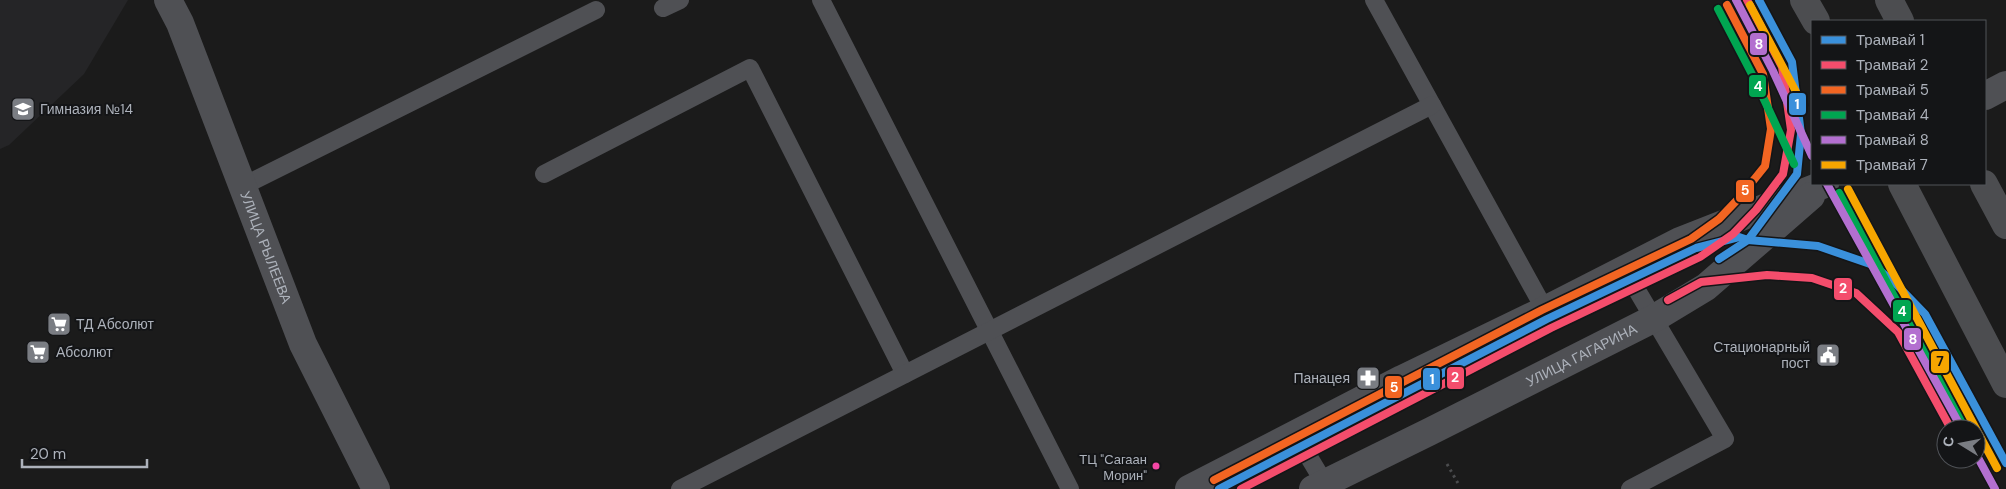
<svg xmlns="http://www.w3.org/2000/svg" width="2006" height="489" font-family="'DM Sans',sans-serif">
	<rect width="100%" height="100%" fill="#1b1b1b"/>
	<polygon fill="#252527" points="0,0 128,0 84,74 9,145 0,149"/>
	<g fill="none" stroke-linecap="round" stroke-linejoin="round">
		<polyline stroke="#4b4c4e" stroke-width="3" stroke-dasharray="2.5 4" stroke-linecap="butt" points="1447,464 1459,485"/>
		<g stroke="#4f5054" stroke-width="18">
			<polyline points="821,0 1070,489"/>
			<polyline points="1374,0 1545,310"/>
			<polyline points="663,8 680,0"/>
			<polyline points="544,174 750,68 905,374"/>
			<polyline points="243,186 596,10"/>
			<polyline points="1625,270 1725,439 1630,489"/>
			<polyline points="1295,434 1328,489"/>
			<polyline points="680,489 1432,105"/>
		</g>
		<path stroke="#4f5054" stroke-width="28" id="s1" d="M 168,0 L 180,23 L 303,344 L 376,489"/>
		<g stroke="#4f5054" stroke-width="28">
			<polyline points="1985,96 2006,85"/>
			<polyline points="1189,489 1402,379 1545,310 1680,241 1825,184"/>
			<path id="s2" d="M 1313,489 L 1429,432 L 1653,319 L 1706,287 L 1811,196"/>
		</g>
		<g stroke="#4c4d50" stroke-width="28">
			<polyline points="1804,0 1816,21"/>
			<polyline points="1889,0 1900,21"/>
			<polyline points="1902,184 2006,384"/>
			<polyline points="1984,184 2006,225"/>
		</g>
		<g stroke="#141517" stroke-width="11">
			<g id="tram-1">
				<polyline points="1719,259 1748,240 1797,174 1801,134 1792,62 1759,0"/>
				<polyline points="1219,489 1547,319 1696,248 1739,237 1748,240 1818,246 1873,265 1895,283 1925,314 2006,463"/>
			</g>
		</g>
		<g stroke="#141517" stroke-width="11">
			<g id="tram-2">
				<polyline points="1668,300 1701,282 1767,275 1812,278 1856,293 1898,332 1951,429"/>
				<polyline points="1241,489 1551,328 1700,257 1733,234 1756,210 1783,174 1791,130 1782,67 1747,0"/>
			</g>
		</g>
		<g stroke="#141517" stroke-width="11">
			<polyline id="tram-3" points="1214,480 1542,310 1691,239 1719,219 1740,197 1765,166 1771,129 1763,74 1727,5"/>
		</g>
		<g stroke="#141517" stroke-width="11">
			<g id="tram-4">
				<polyline points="1718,9 1755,80 1794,164"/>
				<polyline points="1839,193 1965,429"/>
			</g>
		</g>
		<g stroke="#141517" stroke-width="11">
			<g id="tram-5">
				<polyline points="1736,0 1773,71 1812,156"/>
				<polyline points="1827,184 1962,429"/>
				<polyline points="1976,454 1995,489"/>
			</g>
		</g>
		<g stroke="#141517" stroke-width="11">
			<g id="tram-6">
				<polyline points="1750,5 1803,105"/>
				<polyline points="1848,189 1997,468"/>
			</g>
		</g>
		<use href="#tram-1" stroke="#3a90db" stroke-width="8"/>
		<use href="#tram-2" stroke="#f44d6c" stroke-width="8"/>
		<use href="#tram-3" stroke="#f26522" stroke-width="8"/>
		<use href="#tram-4" stroke="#00a651" stroke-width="8"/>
		<use href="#tram-5" stroke="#b36fd0" stroke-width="8"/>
		<use href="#tram-6" stroke="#f7a600" stroke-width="8"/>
	</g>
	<defs>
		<g id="school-square" transform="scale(1.25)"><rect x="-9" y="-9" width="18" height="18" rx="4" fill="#7a7d83" stroke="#141517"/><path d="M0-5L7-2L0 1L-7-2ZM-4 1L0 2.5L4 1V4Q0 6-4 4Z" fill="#fff"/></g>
		<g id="supermarket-square" transform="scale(1.25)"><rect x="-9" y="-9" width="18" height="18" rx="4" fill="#7a7d83" stroke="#141517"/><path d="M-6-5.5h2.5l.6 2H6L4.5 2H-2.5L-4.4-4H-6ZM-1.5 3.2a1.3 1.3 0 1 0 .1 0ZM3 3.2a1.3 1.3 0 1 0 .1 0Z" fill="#fff"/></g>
		<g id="civic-square" transform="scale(1.25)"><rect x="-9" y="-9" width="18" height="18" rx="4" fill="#7a7d83" stroke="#141517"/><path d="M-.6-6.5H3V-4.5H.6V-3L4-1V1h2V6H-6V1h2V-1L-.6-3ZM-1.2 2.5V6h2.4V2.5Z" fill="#fff"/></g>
		<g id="pharmacy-square" transform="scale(1.25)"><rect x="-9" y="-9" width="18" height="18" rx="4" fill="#7a7d83" stroke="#141517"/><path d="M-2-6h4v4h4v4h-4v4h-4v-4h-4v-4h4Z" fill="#fff"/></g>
	</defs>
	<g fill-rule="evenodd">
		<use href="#school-square" x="23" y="109"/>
		<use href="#supermarket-square" x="59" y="324"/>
		<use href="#supermarket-square" x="38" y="352"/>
		<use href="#civic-square" x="1828" y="355"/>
		<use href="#pharmacy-square" x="1368" y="378"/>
	</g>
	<circle fill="#f346a5" stroke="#141517" stroke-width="2" cx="1156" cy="466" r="4.5"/>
	<g text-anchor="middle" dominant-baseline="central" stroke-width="4" stroke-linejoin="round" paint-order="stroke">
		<g font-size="13" fill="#adb2bb" stroke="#141517" text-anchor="end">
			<text x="1147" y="459">ТЦ "Сагаан<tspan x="1147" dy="16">Морин"</tspan></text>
		</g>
		<g font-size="14" fill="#adb2bb" stroke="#141517" text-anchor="start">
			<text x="40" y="109">Гимназия №14</text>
			<text x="76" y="324">ТД Абсолют</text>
			<text x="1810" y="347" text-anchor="end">Стационарный<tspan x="1810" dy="16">пост</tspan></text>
			<text x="56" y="352">Абсолют</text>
			<text x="1350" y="378" text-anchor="end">Панацея</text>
		</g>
		<g font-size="14" fill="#adb2bb" stroke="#141517">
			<text stroke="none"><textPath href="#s1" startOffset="266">УЛИЦА РЫЛЕЕВА</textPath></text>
			<text stroke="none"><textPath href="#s2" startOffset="300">УЛИЦА ГАГАРИНА</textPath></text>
		</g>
	</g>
	<g stroke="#141517" stroke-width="2">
		<rect x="1749" y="32" width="19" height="24" rx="5" fill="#b36fd0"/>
		<rect x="1748" y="74" width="19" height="24" rx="5" fill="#00a651"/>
		<rect x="1788" y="92" width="19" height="24" rx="5" fill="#3a90db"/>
		<rect x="1735" y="179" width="20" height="24" rx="5" fill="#f26522"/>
		<rect x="1833" y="277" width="20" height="24" rx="5" fill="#f44d6c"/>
		<rect x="1892" y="299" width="20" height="24" rx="5" fill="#00a651"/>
		<rect x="1903" y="327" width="19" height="24" rx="5" fill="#b36fd0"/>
		<rect x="1930" y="350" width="20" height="24" rx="5" fill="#f7a600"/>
		<rect x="1446" y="366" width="19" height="24" rx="5" fill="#f44d6c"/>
		<rect x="1422" y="367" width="19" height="24" rx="5" fill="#3a90db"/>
		<rect x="1384" y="375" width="19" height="24" rx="5" fill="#f26522"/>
	</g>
	<g font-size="14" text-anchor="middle" font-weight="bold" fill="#fff">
		<text x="1759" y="49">8</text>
		<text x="1758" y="91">4</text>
		<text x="1797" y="109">1</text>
		<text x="1745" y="195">5</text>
		<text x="1843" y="293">2</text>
		<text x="1902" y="316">4</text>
		<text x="1913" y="344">8</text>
		<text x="1455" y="382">2</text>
		<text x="1432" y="384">1</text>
		<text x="1394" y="392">5</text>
	</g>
	<g font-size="14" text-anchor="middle" font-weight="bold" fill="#111">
		<text x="1940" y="366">7</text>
	</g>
	<rect x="1811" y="20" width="175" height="165" fill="#141517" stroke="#515459"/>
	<rect x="1821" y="36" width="25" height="8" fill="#3a90db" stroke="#515459"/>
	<text x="1856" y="45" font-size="15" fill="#adb2bb">Трамвай 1</text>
	<rect x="1821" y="61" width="25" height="8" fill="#f44d6c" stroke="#515459"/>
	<text x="1856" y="70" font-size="15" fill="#adb2bb">Трамвай 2</text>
	<rect x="1821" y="86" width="25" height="8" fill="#f26522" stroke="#515459"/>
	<text x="1856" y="95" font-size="15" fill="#adb2bb">Трамвай 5</text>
	<rect x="1821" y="111" width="25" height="8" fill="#00a651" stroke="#515459"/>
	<text x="1856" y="120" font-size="15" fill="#adb2bb">Трамвай 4</text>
	<rect x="1821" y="136" width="25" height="8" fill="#b36fd0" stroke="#515459"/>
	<text x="1856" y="145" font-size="15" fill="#adb2bb">Трамвай 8</text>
	<rect x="1821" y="161" width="25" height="8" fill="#f7a600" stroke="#515459"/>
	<text x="1856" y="170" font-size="15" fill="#adb2bb">Трамвай 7</text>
	<g transform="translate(1961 444) rotate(280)"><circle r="24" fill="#141517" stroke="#515459"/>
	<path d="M0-4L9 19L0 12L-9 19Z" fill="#7a7d83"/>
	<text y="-8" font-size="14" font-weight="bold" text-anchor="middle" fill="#adb2bb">С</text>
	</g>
	<path d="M22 459v8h125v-8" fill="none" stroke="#adb2bb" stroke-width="2.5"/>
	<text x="30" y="459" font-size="15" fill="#adb2bb" stroke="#141517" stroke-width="4" paint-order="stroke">20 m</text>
</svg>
